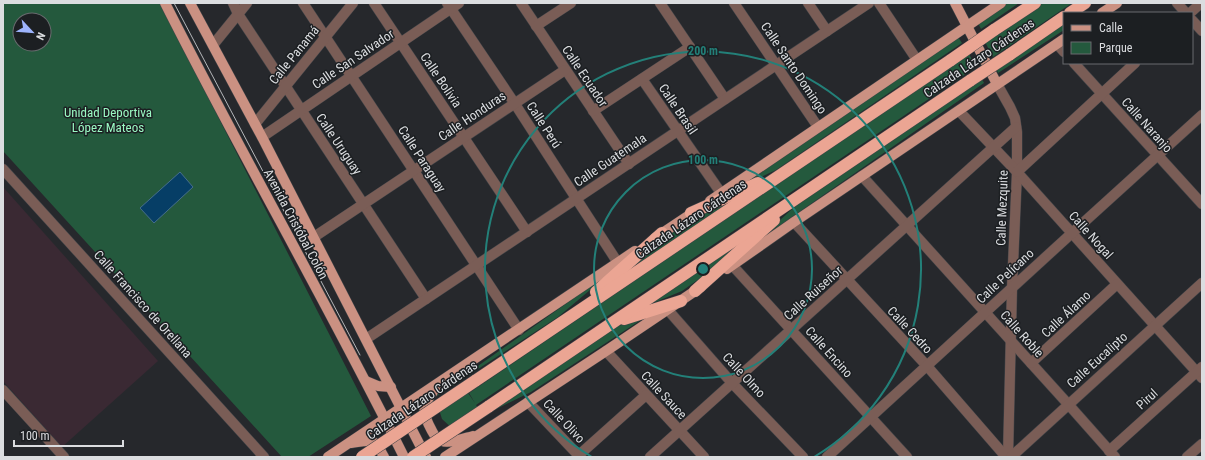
<svg xmlns="http://www.w3.org/2000/svg" width="1205" height="460" font-family="'Roboto Condensed',sans-serif">
	<rect width="100%" height="100%" fill="#26282c"/>
	<polygon fill="#3a2933" points="3,187 158,361 62,447 3,381"/>
	<g fill="#24593d" fill-rule="evenodd">
		<path d="M 3,3 L 160,3 L 371,416 L 308,457 L 282,457 L 3,151 ZM 20,20 L 44,20 L 44,44 L 20,44 Z"/>
		<polygon points="1007,3 1019,3 981,29 978,23"/>
		<polygon points="1043,3 1072,3 993,57 985,42"/>
		<polygon points="1064,21 1064,30 998,73 996,68"/>
		<polygon points="958,37 962,43 776,170 723,195"/>
		<polygon points="969,54 976,67 476,405 482,414 456,432 442,419 436,400 461,383 475,403 469,393"/>
		<polygon points="982,79 984,83 755,243 814,189"/>
		<polygon points="743,195 616,278 690,217"/>
		<polygon points="757,228 723,262 682,291 634,311"/>
		<polygon points="615,269 558,317 420,407"/>
		<polygon points="644,318 531,392 480,417 615,327"/>
	</g>
	<polygon fill="#063e66" stroke="#466e8b" points="180,172 193,187 154,223 140,208"/>
	<g fill="none" stroke-linecap="round" stroke-linejoin="round">
		<g stroke="#434549" stroke-width="11">
			<g id="minor">
				<polyline points="233,3 238,14 426,299"/>
				<polyline points="303,3 519,330"/>
				<polyline points="374,3 527,232"/>
				<polyline points="447,3 515,104 618,263"/>
				<polyline points="521,3 629,164"/>
				<polyline points="660,3 725,99"/>
				<polyline points="734,3 818,127"/>
				<polyline points="808,3 827,31"/>
				<polyline points="879,3 917,60"/>
				<polyline points="1177,3 1186,13"/>
				<polyline points="1190,13 1201,3"/>
				<polyline points="1192,20 1202,31"/>
				<polyline points="536,26 571,3"/>
				<polyline points="1057,44 1064,52"/>
				<polyline points="213,45 247,3"/>
				<polyline points="1074,63 1202,204"/>
				<polyline points="642,79 721,193"/>
				<polyline points="997,84 1010,107 1015,118 1017,132 1017,172 1012,288 1008,457"/>
				<polyline points="593,111 690,47"/>
				<polyline points="959,111 1017,172 1202,378"/>
				<polyline points="255,124 353,3"/>
				<polyline points="262,137 459,3"/>
				<polyline points="3,169 264,457"/>
				<polyline points="1017,172 1135,63"/>
				<polyline points="862,176 1068,404 1115,457"/>
				<polyline points="794,222 927,366 1006,457"/>
				<polyline points="314,237 565,70"/>
				<polyline points="732,265 907,457"/>
				<polyline points="668,310 732,383 803,457"/>
				<polyline points="366,339 869,3"/>
				<polyline points="606,351 704,457"/>
				<polyline points="1031,363 1117,284"/>
				<polyline points="3,390 64,457"/>
				<polyline points="528,402 580,457"/>
				<polyline points="1109,451 1202,367"/>
				<polyline points="579,455 646,395"/>
				<polyline points="650,457 1016,127"/>
				<polyline points="827,457 1072,233 1202,115"/>
				<polyline points="1011,457 1202,283"/>
				<polyline points="1187,457 1202,444"/>
			</g>
		</g>
		<g stroke="#434549" stroke-width="11">
			<g id="major">
				<path d="M 165,3 C 242,156 328,304 404,457"/>
				<polyline points="190,3 262,137 426,457"/>
				<polyline points="955,3 997,84"/>
				<polyline points="1102,13 1117,3"/>
				<polyline points="710,201 1001,3"/>
				<polyline points="655,238 697,210"/>
				<polyline points="727,269 794,222 1064,39"/>
				<polyline points="366,381 378,386 391,387"/>
				<path d="M 435,389 C 422,406 421,411 432,431 C 434,435 437,440 442,441 C 449,444 465,438 473,436"/>
				<path d="M 351,443 C 372,440 374,437 384,457"/>
				<polyline points="328,457 635,251"/>
				<polyline points="445,457 606,351 701,287"/>
			</g>
		</g>
		<g stroke="#434549" stroke-width="13">
			<g id="highway">
				<polyline points="1070,13 1085,3"/>
				<polyline points="994,30 1035,3"/>
				<polyline points="1009,55 1064,17"/>
				<polyline points="691,213 758,183"/>
				<polyline points="695,291 774,220"/>
				<polyline points="596,292 662,233"/>
				<polyline points="624,319 681,301"/>
				<polyline points="475,381 951,60"/>
				<polyline points="488,407 971,80"/>
			</g>
		</g>
		<use href="#minor" stroke="#7a5d56" stroke-width="10"/>
		<use href="#major" stroke="#cb9182" stroke-width="10"/>
		<use href="#highway" stroke="#eba593" stroke-width="12"/>
		<polyline stroke="#b5b7ba" stroke-width="1" points="174,3 360,355"/>
		<g stroke="#434549" stroke-width="13" stroke-linecap="butt">
			<g id="highway-bridge">
				<polyline points="951,60 994,30"/>
				<polyline points="971,80 1009,55"/>
				<polyline points="362,457 475,381"/>
				<polyline points="413,457 488,407"/>
			</g>
		</g>
		<use href="#highway-bridge" stroke="#eba593" stroke-width="12"/>
	</g>
	<g fill="none" stroke="#238079" stroke-width="2">
		<circle cx="703" cy="269" r="109"/>
		<path d="M592 457A218 218 0 1 1 814 457"/>
	</g>
	<g text-anchor="middle" dominant-baseline="central" stroke-width="3" stroke-linejoin="round" paint-order="stroke">
		<g font-size="13" fill="#dbdde0" stroke="#1c1f22">
			<text transform="translate(294 55) rotate(-51)">Calle Panamá</text>
			<text transform="translate(979 58) rotate(-34)">Calzada Lázaro Cárdenas</text>
			<text transform="translate(353 59) rotate(-34)">Calle San Salvador</text>
			<text transform="translate(794 68) rotate(56)">Calle Santo Domingo</text>
			<text transform="translate(585 76) rotate(56)">Calle Ecuador</text>
			<text transform="translate(441 80) rotate(56)">Calle Bolivia</text>
			<text transform="translate(678 109) rotate(56)">Calle Brasil</text>
			<text transform="translate(472 116) rotate(-34)">Calle Honduras</text>
			<text transform="translate(544 125) rotate(57)">Calle Perú</text>
			<text transform="translate(1147 125) rotate(48)">Calle Naranjo</text>
			<text transform="translate(339 144) rotate(56)">Calle Uruguay</text>
			<text transform="translate(422 159) rotate(57)">Calle Paraguay</text>
			<text transform="translate(610 160) rotate(-34)">Calle Guatemala</text>
			<text transform="translate(1002 208) rotate(-88)">Calle Mezquite</text>
			<text transform="translate(691 219) rotate(-34)">Calzada Lázaro Cárdenas</text>
			<text transform="translate(296 224) rotate(62)">Avenida Cristóbal Colón</text>
			<text transform="translate(1091 235) rotate(48)">Calle Nogal</text>
			<text transform="translate(1005 276) rotate(-43)">Calle Pelícano</text>
			<text transform="translate(813 293) rotate(-42)">Calle Ruiseñor</text>
			<text transform="translate(143 304) rotate(48)">Calle Francisco de Orellana</text>
			<text transform="translate(1066 314) rotate(-43)">Calle Álamo</text>
			<text transform="translate(910 330) rotate(47)">Calle Cedro</text>
			<text transform="translate(1022 334) rotate(48)">Calle Roble</text>
			<text transform="translate(829 352) rotate(48)">Calle Encino</text>
			<text transform="translate(1097 360) rotate(-42)">Calle Eucalipto</text>
			<text transform="translate(744 375) rotate(47)">Calle Olmo</text>
			<text transform="translate(664 395) rotate(47)">Calle Sauce</text>
			<text transform="translate(1147 399) rotate(-42)">Pirul</text>
			<text transform="translate(422 400) rotate(-34)">Calzada Lázaro Cárdenas</text>
			<text transform="translate(564 421) rotate(47)">Calle Olivo</text>
		</g>
		<g font-size="13" fill="#9af9c3" stroke="#1c1f22">
			<text x="108" y="112">Unidad Deportiva<tspan x="108" dy="15">López Mateos</tspan></text>
		</g>
	</g>
	<circle cx="703" cy="269" r="6" fill="#238079" stroke="#1c1f22" stroke-width="2"/>
	<g font-size="12" text-anchor="middle" font-weight="bold" fill="#238079" stroke="#1c1f22" stroke-width="3" stroke-linejoin="round" paint-order="stroke">
		<text x="703" y="55">200 m</text>
		<text x="703" y="164">100 m</text>
	</g>
	<rect width="1205" height="460" fill="none" stroke="#dbdde0" stroke-width="8"/>
	<rect x="1063" y="12" width="130" height="52" fill="#1c1f22" stroke="#686b6e"/>
	<rect x="1071" y="25" width="20" height="6" fill="#cb9182" stroke="#686b6e"/>
	<text x="1099" y="32" font-size="12" fill="#dbdde0">Calle</text>
	<rect x="1071" y="42" width="20" height="12" fill="#24593d" stroke="#686b6e"/>
	<text x="1099" y="52" font-size="12" fill="#dbdde0">Parque</text>
	<g transform="translate(32 32) rotate(116)"><circle r="19" fill="#1c1f22" stroke="#686b6e"/>
	<path d="M0-3L7 15L0 10L-7 15Z" fill="#9db4fd"/>
	<text y="-6" font-size="11" font-weight="bold" text-anchor="middle" fill="#dbdde0">N</text>
	</g>
	<path d="M14 440v6h109v-6" fill="none" stroke="#dbdde0" stroke-width="2"/>
	<text x="20" y="440" font-size="12" fill="#dbdde0" stroke="#1c1f22" stroke-width="3" paint-order="stroke">100 m</text>
</svg>
